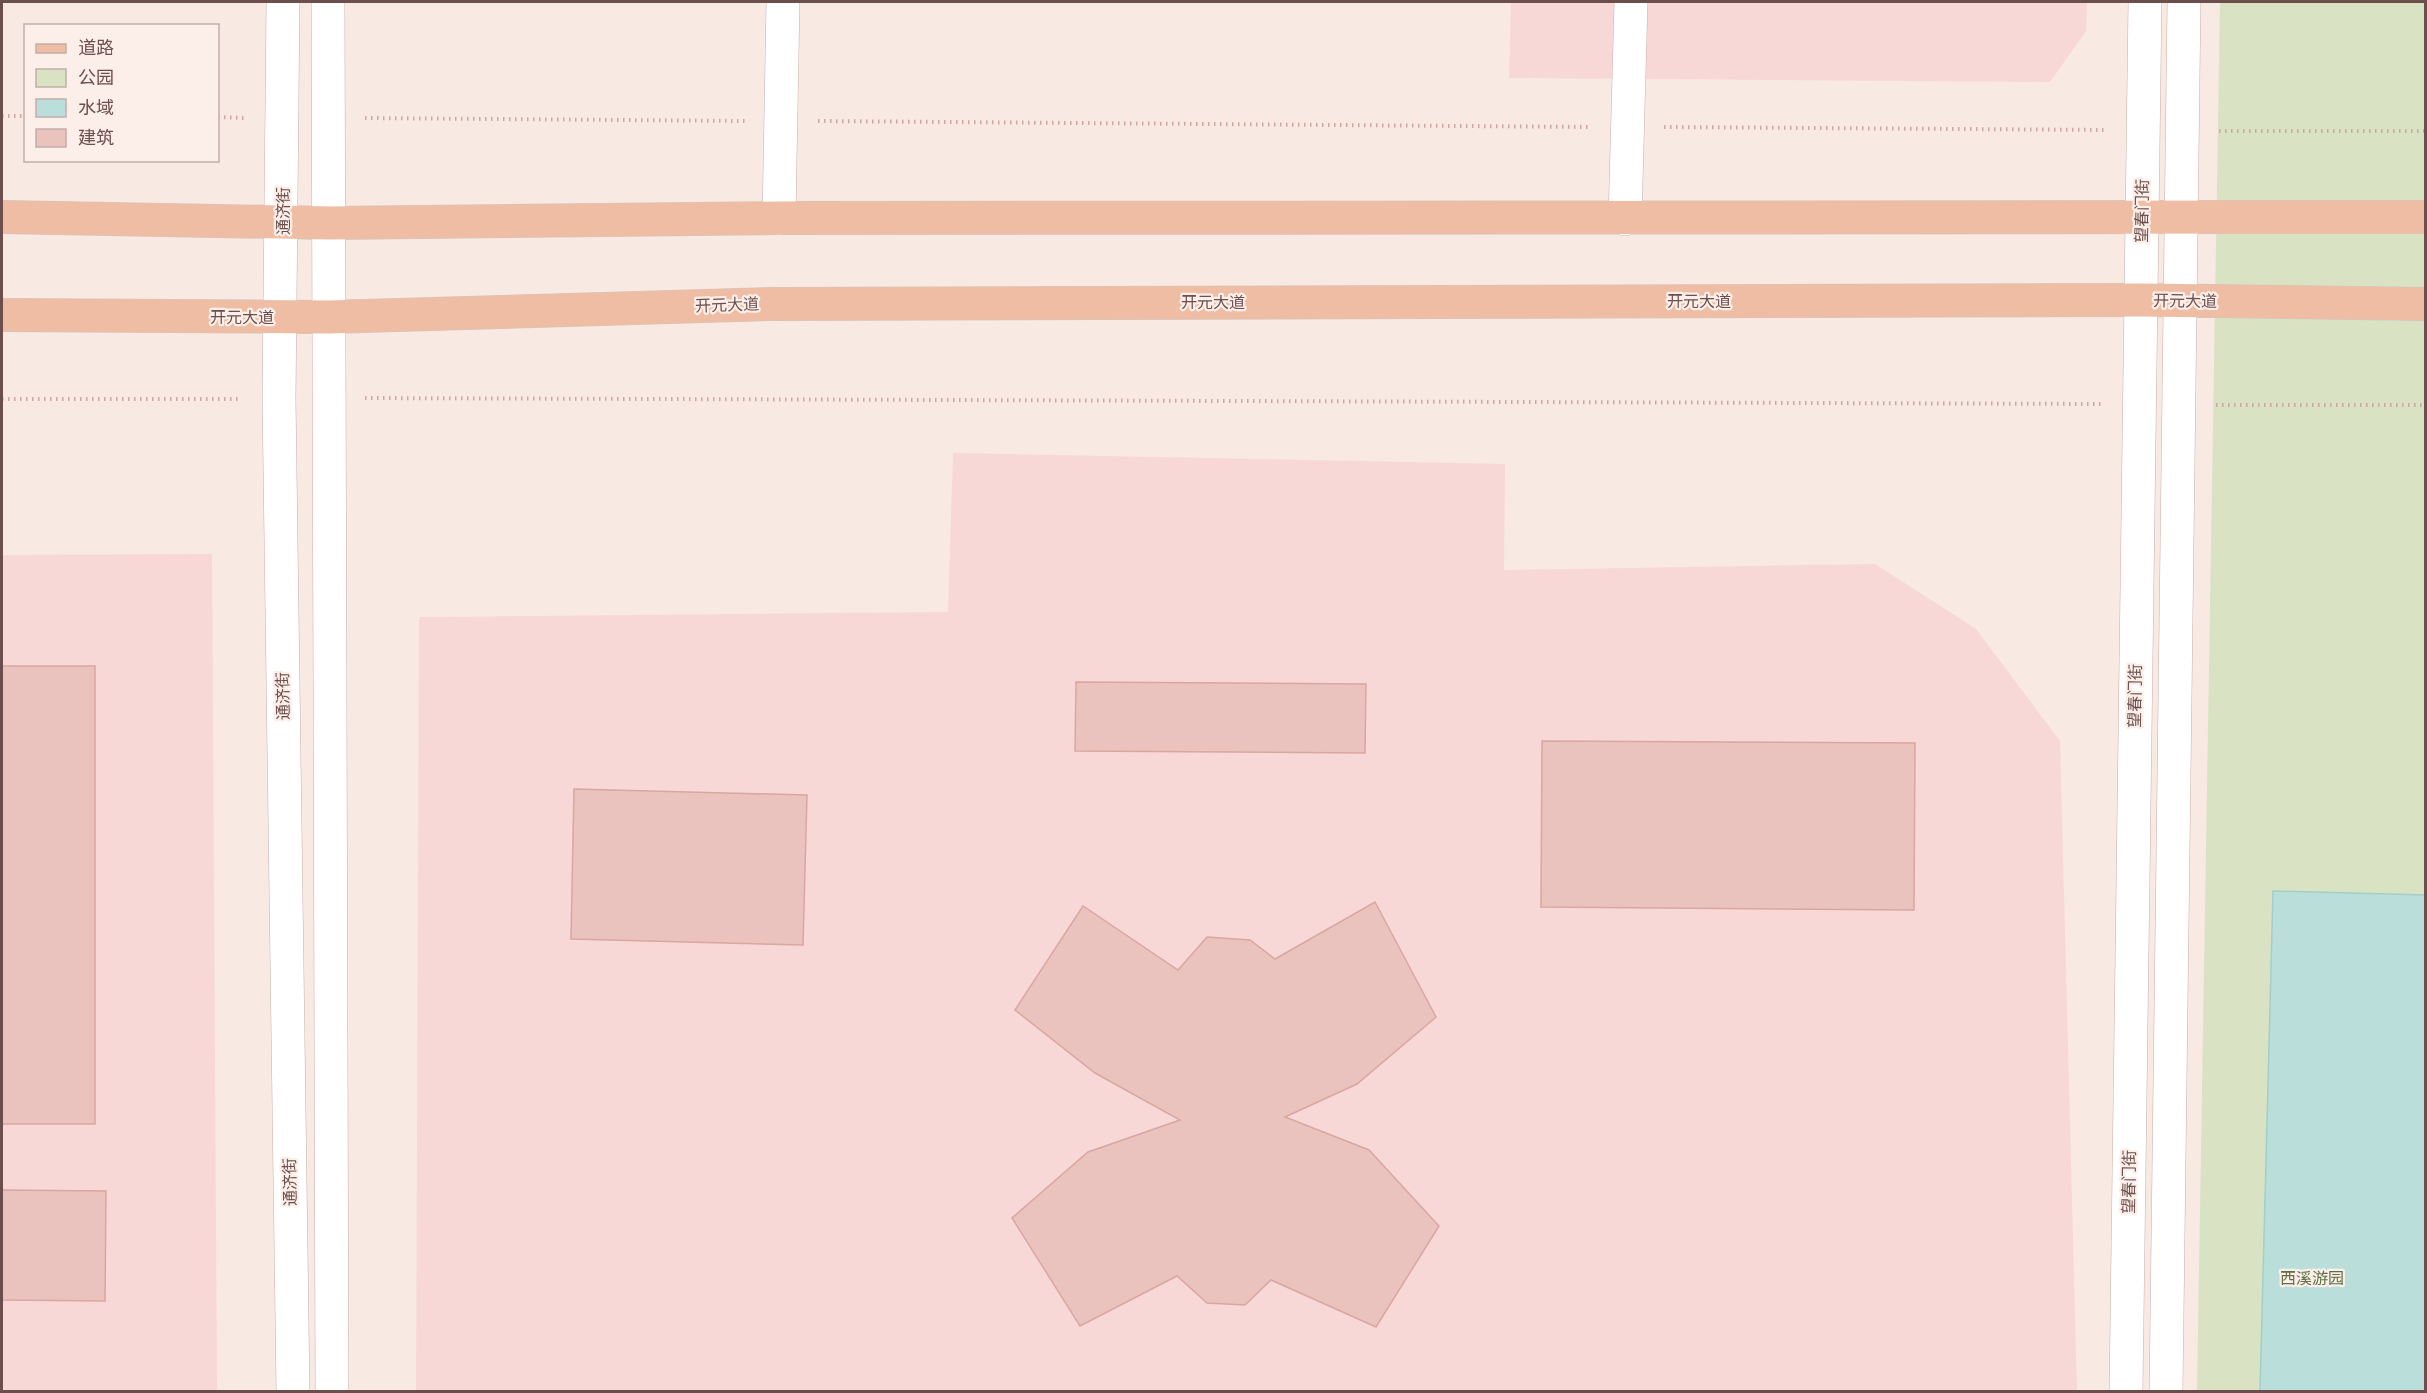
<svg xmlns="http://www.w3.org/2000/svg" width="2427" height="1393" font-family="'Fira Sans','Noto Sans SC',sans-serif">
	<rect width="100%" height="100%" fill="#f8e9e2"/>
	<g fill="#f7d8d7">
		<polygon points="1511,2 2087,2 2086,31 2050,82 1509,78"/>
		<polygon points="953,453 1505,464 1504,570 1875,564 1976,629 2060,741 2077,1391 416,1392 419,617 948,612"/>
		<polygon points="212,554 217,1391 2,1391 2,555"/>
	</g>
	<polygon fill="#d9e3c3" points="2220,2 2425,2 2425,1391 2197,1391"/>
	<polygon fill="#baded9" stroke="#a2cfc9" stroke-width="1.5" points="2273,891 2425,895 2425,1391 2260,1391"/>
	<g fill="#eac3be" stroke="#daa6a1" stroke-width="1.5">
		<rect x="2" y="666" width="93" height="458"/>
		<polygon points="1076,682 1366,684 1365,753 1075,751"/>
		<polygon points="1542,741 1915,743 1914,910 1541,907"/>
		<polygon points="574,789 807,795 803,945 571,939"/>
		<polygon points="1375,902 1436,1017 1357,1084 1285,1117 1369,1150 1439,1226 1376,1327 1271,1280 1245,1305 1207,1303 1177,1276 1080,1326 1012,1218 1088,1152 1180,1120 1095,1073 1015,1010 1083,906 1178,970 1207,937 1250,940 1275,959"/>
		<polygon points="2,1190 106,1191 105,1301 2,1300"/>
	</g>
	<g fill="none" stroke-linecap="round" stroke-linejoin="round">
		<g stroke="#c7b0ab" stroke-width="34">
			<g id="minor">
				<polyline points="283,2 279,399 293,1392"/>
				<polyline points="328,2 332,1392"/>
				<polyline points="779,218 783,2"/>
				<polyline points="1625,219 1631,2"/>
				<polyline points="2126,1392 2145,2"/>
				<polyline points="2166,1392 2184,2"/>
			</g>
		</g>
		<g stroke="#d0c7c6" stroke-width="34">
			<g id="major">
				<polyline points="2,217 330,223 779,218 2426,217"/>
				<polyline points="2,315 329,317 774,304 2141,300 2426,304"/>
			</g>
		</g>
		<g stroke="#cea6a2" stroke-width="4" stroke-dasharray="1.5 4.5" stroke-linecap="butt">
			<polyline points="2,116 26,116"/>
			<polyline points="218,117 244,118"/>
			<polyline points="365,118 745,121"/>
			<polyline points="818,121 1591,127"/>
			<polyline points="1664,127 2107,130"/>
			<polyline points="2219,131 2426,131"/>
			<polyline points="365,398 2101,404"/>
			<polyline points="2,399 241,399"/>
			<polyline points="2216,405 2426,405"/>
		</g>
		<use href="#minor" stroke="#fff" stroke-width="33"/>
		<use href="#major" stroke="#eebda3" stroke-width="33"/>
	</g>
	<g text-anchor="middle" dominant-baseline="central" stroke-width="4.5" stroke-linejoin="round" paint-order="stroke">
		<g font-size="16" fill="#6c4f4c" stroke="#fceee8">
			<text transform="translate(283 211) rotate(-90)">通济街</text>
			<text transform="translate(2142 211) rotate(-89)">望春门街</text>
			<text x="1699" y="301">开元大道</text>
			<text transform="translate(2185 301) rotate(1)">开元大道</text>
			<text x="1213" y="302">开元大道</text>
			<text transform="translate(727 305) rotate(-2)">开元大道</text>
			<text x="242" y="317">开元大道</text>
			<text transform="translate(283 696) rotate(-91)">通济街</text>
			<text transform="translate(2135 696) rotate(-89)">望春门街</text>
			<text transform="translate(290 1182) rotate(-91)">通济街</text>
			<text transform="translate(2129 1182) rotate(-89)">望春门街</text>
		</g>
		<g font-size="16" fill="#5f7046" stroke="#fceee8">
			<text x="2312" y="1278">西溪游园</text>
		</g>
	</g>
	<rect width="2427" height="1393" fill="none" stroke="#6c4f4c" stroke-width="6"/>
	<rect x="24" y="24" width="195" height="138" fill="#fceee8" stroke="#c2aeaa" stroke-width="1.5"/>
	<rect x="36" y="44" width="30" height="9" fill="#eebda3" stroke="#c2aeaa" stroke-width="1.5"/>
	<text x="78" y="54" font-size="18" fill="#6c4f4c">道路</text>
	<rect x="36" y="69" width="30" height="18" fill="#d9e3c3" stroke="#c2aeaa" stroke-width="1.5"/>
	<text x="78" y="84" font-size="18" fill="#6c4f4c">公园</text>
	<rect x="36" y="99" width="30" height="18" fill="#baded9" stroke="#c2aeaa" stroke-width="1.5"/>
	<text x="78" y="114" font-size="18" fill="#6c4f4c">水域</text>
	<rect x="36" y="129" width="30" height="18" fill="#eac3be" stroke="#c2aeaa" stroke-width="1.5"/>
	<text x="78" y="144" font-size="18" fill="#6c4f4c">建筑</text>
</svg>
